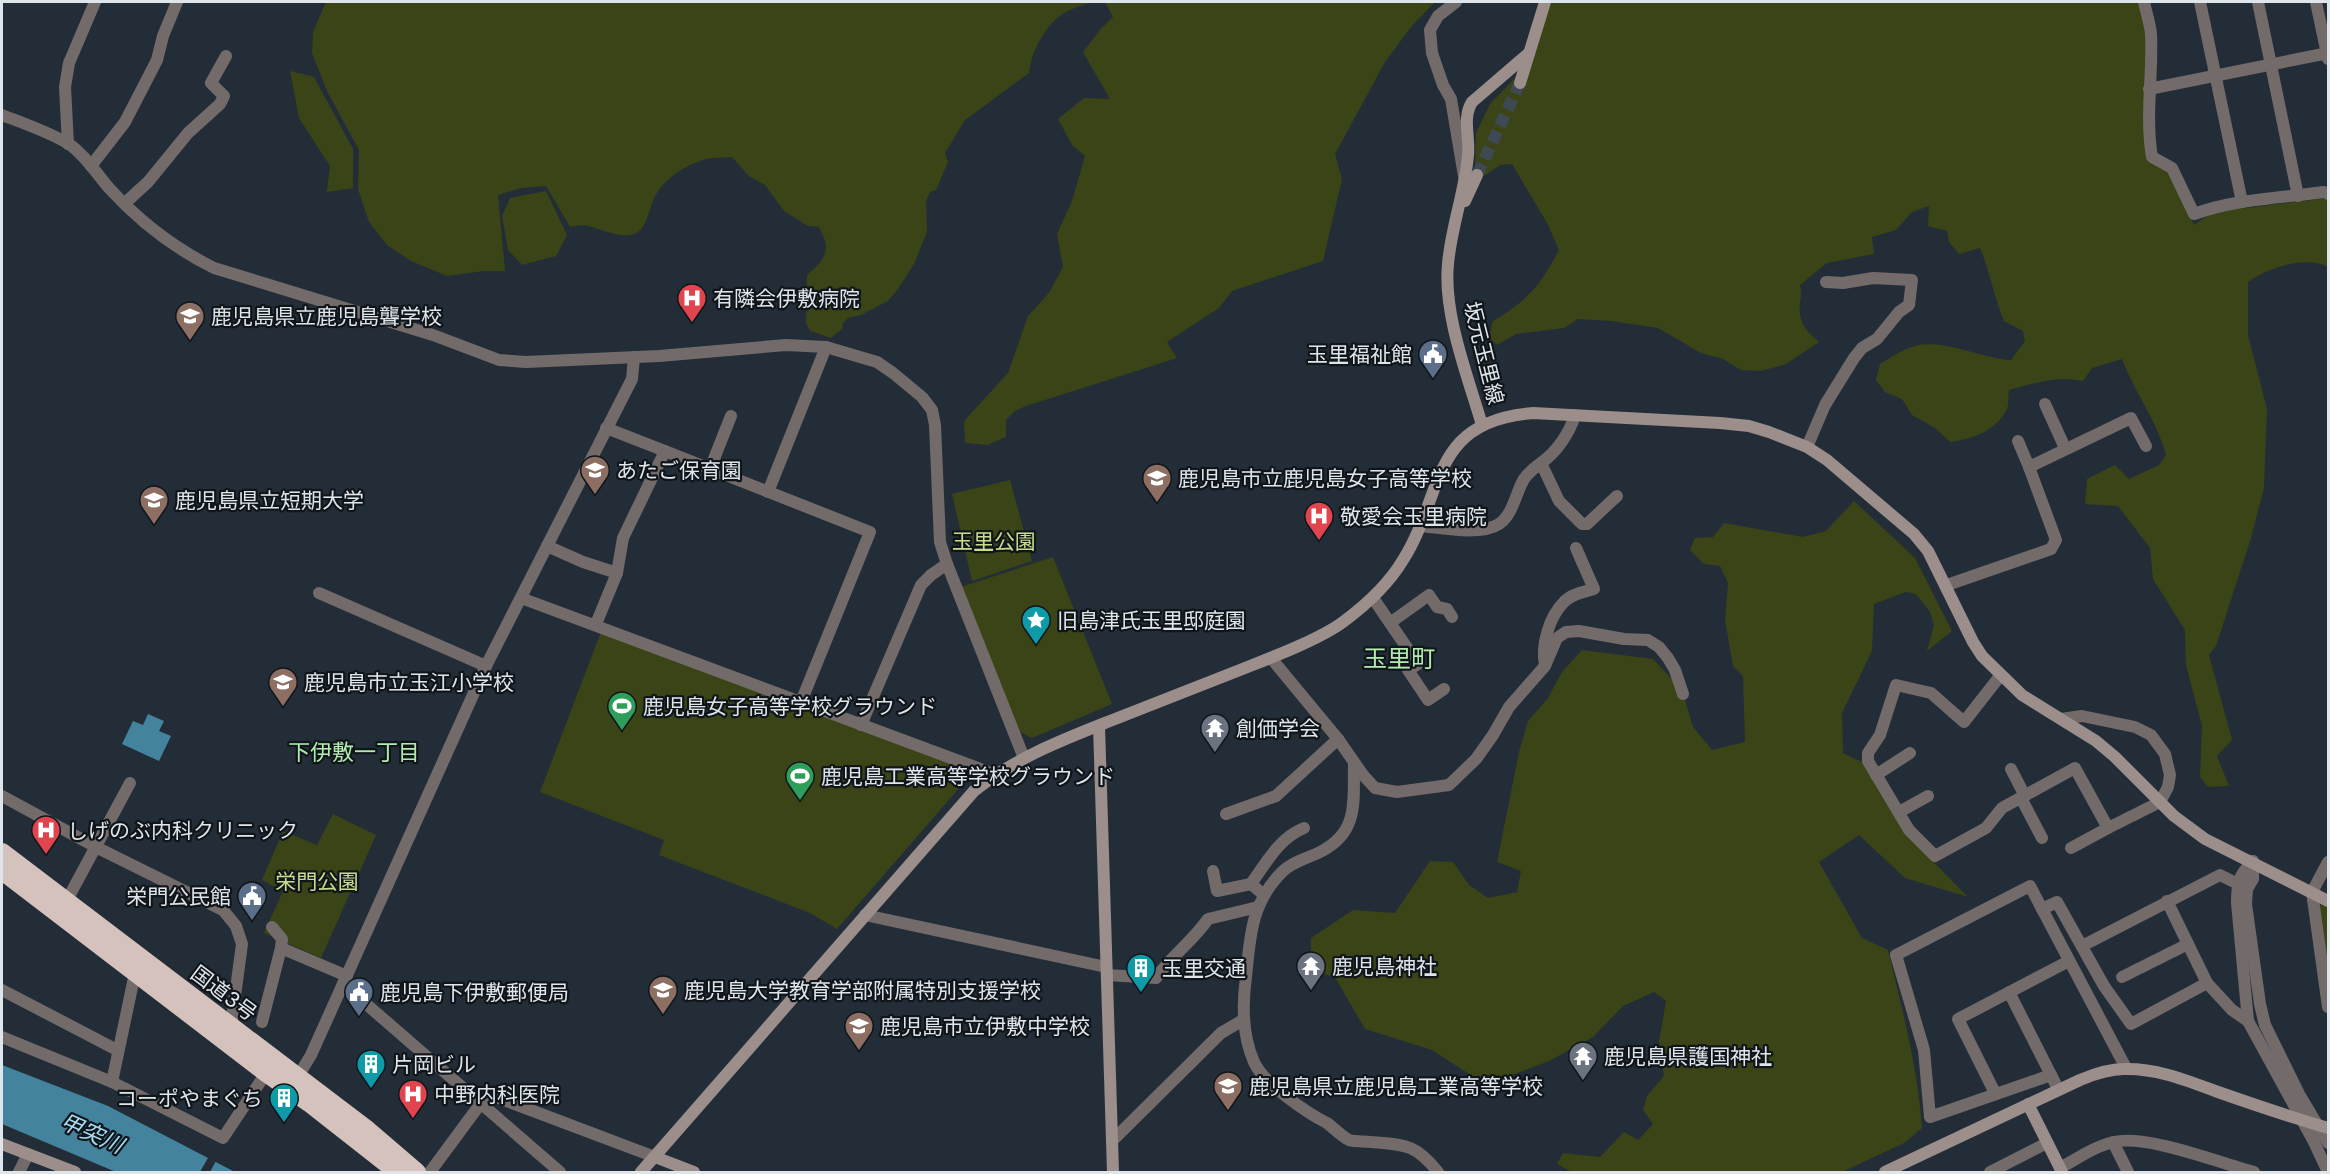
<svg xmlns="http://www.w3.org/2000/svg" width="2330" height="1174" font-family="Inter,'Noto Sans JP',sans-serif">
	<rect width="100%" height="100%" fill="#232d38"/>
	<g fill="#3a4416">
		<path d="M 326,2 L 1093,2 C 1082,5 1066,10 1057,18 C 1042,32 1031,53 1029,73 L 965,120 L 945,153 L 948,162 L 936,190 L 930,192 L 926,201 L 927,232 L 914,264 L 898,289 L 888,301 L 861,315 L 848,318 L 843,323 L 842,329 L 831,338 L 810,331 L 806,323 L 807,275 C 826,258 832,251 819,227 L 808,226 L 784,211 L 765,185 L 749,176 L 732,157 C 722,158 709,157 700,161 C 680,168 659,183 652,203 C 649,212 646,226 638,232 C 624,241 602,229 588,226 C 582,225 576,226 570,227 L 546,186 L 521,188 L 498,195 L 505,271 L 484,271 L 447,276 L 411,261 L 387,245 L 369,222 L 358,189 L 359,150 L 327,91 L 312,53 L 313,32 Z"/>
		<polygon points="1105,2 1435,2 1411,27 1385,62 1335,154 1342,179 1323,261 1232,291 1219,308 1167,342 1177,358 1026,406 1015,411 1006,420 1006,437 987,445 965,443 964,421 1008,373 1028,316 1049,293 1063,267 1057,234 1072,201 1085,156 1072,145 1058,119 1084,98 1110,99 1083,52 1100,30 1113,17"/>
		<path d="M 1552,2 L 2140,2 L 2147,32 L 2144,141 L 2169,169 L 2194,225 L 2213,212 L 2328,198 L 2328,267 C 2306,255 2268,268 2248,282 L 2248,335 L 2267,409 L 2264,488 L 2251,538 L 2216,646 L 2209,655 L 2232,740 L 2217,756 L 2229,786 L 2208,787 L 2200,777 L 2202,726 L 2186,665 L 2185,630 L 2153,579 L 2150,548 L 2118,506 L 2085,504 L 2087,479 L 2115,465 L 2129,479 L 2159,465 L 2166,455 C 2157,421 2135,393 2122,359 L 2092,368 L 2083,381 C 2058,376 2033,383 2009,390 C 2008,396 2009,404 2007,409 C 1996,431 1972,439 1950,442 L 1935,428 L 1912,415 L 1902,399 L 1885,392 L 1876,380 L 1880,364 C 1891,357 1905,348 1918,345 C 1946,340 1982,358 2011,360 L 2025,341 L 2023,331 L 2004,321 C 1994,297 1990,272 1980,248 L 1959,254 L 1949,242 L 1947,231 L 1928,226 L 1929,206 L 1912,212 L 1896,230 L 1872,237 L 1874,254 L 1827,263 L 1800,285 C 1803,296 1798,305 1800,314 C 1801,326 1811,335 1819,342 L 1786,364 L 1761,371 L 1741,370 L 1723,359 L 1701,353 L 1658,328 L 1612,321 L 1578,319 L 1564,328 L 1516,334 L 1497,345 L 1489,338 L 1493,321 C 1528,300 1540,286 1559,250 L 1547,223 L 1512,164 L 1500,165 L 1484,176 L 1475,172 L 1476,133 L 1490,104 L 1519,74 Z"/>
		<polygon points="290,71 314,77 353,149 353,188 327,192 330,166 299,118"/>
		<polygon points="546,191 567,235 556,256 522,265 508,250 502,216 510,198"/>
		<polygon points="1010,480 1032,561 972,581 952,494"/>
		<path d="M 1854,501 L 1915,558 L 1952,631 L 1927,651 L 1934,625 L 1930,612 L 1916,594 L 1906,592 L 1874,604 L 1872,651 L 1842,713 L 1843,753 L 1864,763 L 1905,833 L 1968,897 L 1905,878 L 1859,835 L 1819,862 L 1862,938 L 1888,950 C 1902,1009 1918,1068 1922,1128 L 1904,1143 L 1842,1172 L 1572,1172 L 1557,1164 L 1563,1153 L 1600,1157 L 1624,1132 L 1638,1140 L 1653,1124 L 1643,1110 L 1647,1096 L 1664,1076 L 1659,1041 L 1666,1001 L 1654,992 L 1623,1006 L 1593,1037 L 1549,1061 L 1486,1085 L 1432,1050 L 1365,1029 L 1336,979 L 1311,967 L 1311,938 L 1353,910 L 1395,913 L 1430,861 L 1453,862 L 1469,885 L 1488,898 L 1517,892 L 1521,871 L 1497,862 L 1519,752 L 1528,721 L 1548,698 L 1562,672 L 1582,650 L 1653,659 L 1682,690 L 1693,727 L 1712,750 L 1745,742 L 1743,676 L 1733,666 L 1725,620 L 1728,583 L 1720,566 L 1704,564 L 1690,550 L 1695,538 L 1713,537 L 1724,523 L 1803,537 L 1826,531 Z"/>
		<polygon points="1053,557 1112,704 1032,738 1018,731 961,587"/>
		<polygon points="601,632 966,767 966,780 837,929 810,913 659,855 664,840 540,792"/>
		<polygon points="333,814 376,835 321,958 264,933 283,891 262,880 283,831 317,845"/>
		<polygon points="2322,903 2328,907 2328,962 2326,962 2318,907"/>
	</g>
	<g fill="#43839e">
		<polygon points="148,714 164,721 159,731 171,736 159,761 122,744 133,721 143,725"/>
		<polygon points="2,1065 108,1106 235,1172 116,1172 2,1124"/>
	</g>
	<polygon fill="#232d38" points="209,1156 217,1159 210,1172 200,1172"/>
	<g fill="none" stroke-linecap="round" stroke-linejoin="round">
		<polyline stroke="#3f4953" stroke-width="12" stroke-dasharray="12 6" stroke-linecap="butt" points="1477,175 1520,83"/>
		<g stroke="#736b69" stroke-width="12">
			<polyline points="1456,2 1438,16 1430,30 1432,53 1443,85 1451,99 1464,176"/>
			<path d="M 2144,2 C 2146,12 2150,23 2151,34 C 2153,75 2145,116 2152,157 L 2172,168 L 2194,214 C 2235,199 2281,198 2324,192 L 2328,194"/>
			<polyline points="2200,2 2242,202"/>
			<polyline points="2258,2 2298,196"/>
			<polyline points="2316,2 2328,59"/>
			<polyline points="2149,89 2328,53"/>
			<path d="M 2,115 C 23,123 49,132 69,144 C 85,155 96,173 109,188 C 139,221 174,248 214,268 L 433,335 L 499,360 L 526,362 L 659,356 L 786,345 L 826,347 L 877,362 L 893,373 L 922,397 L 932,410 L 935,425 L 940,542 L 947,564 L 1024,758"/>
			<polyline points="68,144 65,87 69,63 95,2"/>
			<polyline points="91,166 125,122 157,60 163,36 177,2"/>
			<polyline points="125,203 148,182 188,133 220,104 224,96 211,83 226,56"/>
			<polyline points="2045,404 2065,448"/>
			<polyline points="606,428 665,451"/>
			<polyline points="2018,441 2029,467"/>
			<polyline points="1807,447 1825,405 1854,358 1862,348 1877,339 1899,312 1909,305 1912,280 1873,278 1843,283 1826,282"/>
			<polyline points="1541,463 1559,501 1582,524 1587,524 1617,496"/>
			<polyline points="710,469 731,416"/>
			<polyline points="768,492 826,347"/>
			<path d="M 1421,526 C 1441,528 1481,536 1499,524 C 1513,515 1516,492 1524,479 C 1529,472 1534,468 1541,463 C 1557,452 1570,432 1575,415"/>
			<polyline points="547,546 583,562 617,573"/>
			<polyline points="1947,585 2051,549 2056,540 2029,467 2131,418 2146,446"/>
			<polyline points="319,593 486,666"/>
			<polyline points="521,598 994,774"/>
			<polyline points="1373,598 1418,664 1408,670 1428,700 1444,689"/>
			<polyline points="1390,623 1429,595 1437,607 1447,609 1452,617"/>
			<polyline points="596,624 617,573 623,538 665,451 870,532 801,702"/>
			<polyline points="1271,658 1338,739 1363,775 1375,788 1397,792 1449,785 1476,759 1493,735 1509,707 1545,666 1557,638 1566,632 1579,631 1624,639 1648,640 1659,647 1668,658 1675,670 1683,694"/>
			<path d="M 1545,665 C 1541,645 1549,617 1564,602 C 1571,594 1584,592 1594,589 L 1576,548"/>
			<polyline points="2000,676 1964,722 1931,693 1896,685 1880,735 1868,753 1868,761 1909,830 1935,856 1986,828 2002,808 2075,768 2108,828 2160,802 2168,787 2170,775 2165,754 2151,735 2135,727 2082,716 2061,719"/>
			<polyline points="861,725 921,585 931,575 947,564"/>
			<path d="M 1354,763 C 1353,799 1360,831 1322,851 C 1309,858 1293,861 1282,872 C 1251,903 1250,937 1246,977 C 1242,1006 1242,1035 1254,1062 C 1263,1083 1307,1113 1327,1123 C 1334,1128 1341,1136 1349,1140 C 1355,1142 1365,1141 1371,1142 C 1406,1145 1415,1144 1438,1172"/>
			<polyline points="2011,769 2025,796"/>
			<polyline points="1876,775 1910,753"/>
			<polyline points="2,796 96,847 223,910 236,926 242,944 231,1026"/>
			<polyline points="2021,798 2042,838"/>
			<polyline points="1899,812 1928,796"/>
			<polyline points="1226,814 1276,796 1338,739"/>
			<polyline points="2071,848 2108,828"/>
			<path d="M 2253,861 C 2238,876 2237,883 2237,903 L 2248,1021 L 2313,1140 L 2328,1172"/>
			<polyline points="2253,861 2253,879 2247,889 2246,904 2260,1004 2265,1025 2299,1094 2328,1143"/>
			<polyline points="2328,862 2312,892 2328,1007"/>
			<polyline points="1213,871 1217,891 1251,884"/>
			<path d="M 1264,895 L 1251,884 C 1266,863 1279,838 1304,828"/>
			<polyline points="2167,901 2207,983"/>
			<polyline points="66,902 130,783"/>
			<polyline points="2042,909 2057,902 2104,986 2131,1024 2207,983 2232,1010 2248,1021"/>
			<polyline points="865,915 1106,967"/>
			<polyline points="2082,946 2220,875 2238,884"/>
			<polyline points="281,948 347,976"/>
			<path d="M 1107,975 L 1156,978 C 1171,956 1193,941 1208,919 L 1258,907"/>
			<polyline points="2122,977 2188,944"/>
			<polyline points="343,984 560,1172"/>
			<polyline points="2,990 117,1050"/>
			<polyline points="2009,992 2051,1075"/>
			<polyline points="262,1022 281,948 282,939 272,927"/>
			<polyline points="2,1037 112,1082 223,1138 270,1067"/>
			<polyline points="112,1082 135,973"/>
			<polyline points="294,1083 311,1055 486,666 632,379 634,357"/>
			<polyline points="2058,1089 2051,1075 1930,1117 1924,1050 1896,955 2030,886 2126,1068"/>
			<polyline points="1995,1093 1958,1019 2069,961"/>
			<polyline points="1112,1141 1221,1033 1243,1020"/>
			<polyline points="2113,1142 2128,1172"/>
			<path d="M 2060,1168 C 2077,1159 2095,1146 2114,1142 C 2146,1134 2220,1163 2254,1172"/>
			<polyline points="19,1172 28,1154"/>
			<polyline points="430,1172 481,1103 496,1097 655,1157"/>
			<polyline points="1990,1172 2047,1143"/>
		</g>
		<g stroke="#9b8e8b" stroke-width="12">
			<polyline points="1520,83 1545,2"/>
			<polyline points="1465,201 1477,175"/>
			<path d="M 1482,425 C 1468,377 1443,314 1448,264 C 1451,227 1465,192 1468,155 C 1470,137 1462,118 1472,102 L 1529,53"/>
			<polyline points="1099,726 1113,1172"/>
			<polyline points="2028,1104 2062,1172"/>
			<polyline points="2,1144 75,1172"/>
			<polyline points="655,1157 694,1172"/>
			<path d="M 641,1172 L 974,791 C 1015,758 1062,740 1110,721 C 1155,703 1200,686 1245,668 C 1273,657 1320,639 1343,622 C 1366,605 1388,585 1403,560 C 1445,493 1429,421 1533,413 L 1720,423 L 1749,426 L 1769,432 L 1807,447 L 1827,460 L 1914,534 L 1928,551 L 1973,642 L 1982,656 L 2022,695 L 2096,741 L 2115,757 L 2174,816 L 2205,839 L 2328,901"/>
			<path d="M 1885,1172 L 2080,1080 C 2094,1074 2109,1069 2124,1069 C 2157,1068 2188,1081 2218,1092 C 2255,1105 2291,1117 2328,1128"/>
		</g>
		<g stroke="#d6c2bd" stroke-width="18">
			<polyline points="2,852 368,1130 417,1172"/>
			<polyline points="2,871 266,1073 309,1103 397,1172"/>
		</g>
	</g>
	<defs>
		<g id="hospital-pin" transform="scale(1.5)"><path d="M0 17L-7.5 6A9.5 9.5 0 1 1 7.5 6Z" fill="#e0444e" stroke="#10151a"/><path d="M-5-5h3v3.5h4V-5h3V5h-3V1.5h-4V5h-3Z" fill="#fff"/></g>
		<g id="school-pin" transform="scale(1.5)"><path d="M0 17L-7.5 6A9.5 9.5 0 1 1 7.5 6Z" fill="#8d6e63" stroke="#10151a"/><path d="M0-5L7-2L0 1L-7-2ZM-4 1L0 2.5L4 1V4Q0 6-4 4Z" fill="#fff"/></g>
		<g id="civic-pin" transform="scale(1.5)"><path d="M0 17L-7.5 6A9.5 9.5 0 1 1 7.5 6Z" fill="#5c6f8a" stroke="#10151a"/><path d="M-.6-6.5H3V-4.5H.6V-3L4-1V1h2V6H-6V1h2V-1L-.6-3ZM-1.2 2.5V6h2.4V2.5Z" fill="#fff"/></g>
		<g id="university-pin" transform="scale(1.5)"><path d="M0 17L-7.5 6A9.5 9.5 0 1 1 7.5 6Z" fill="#8d6e63" stroke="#10151a"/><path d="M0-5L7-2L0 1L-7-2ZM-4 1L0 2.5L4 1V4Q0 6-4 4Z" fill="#fff"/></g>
		<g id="sight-pin" transform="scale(1.5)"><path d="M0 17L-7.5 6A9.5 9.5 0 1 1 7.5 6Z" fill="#0f9aa8" stroke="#10151a"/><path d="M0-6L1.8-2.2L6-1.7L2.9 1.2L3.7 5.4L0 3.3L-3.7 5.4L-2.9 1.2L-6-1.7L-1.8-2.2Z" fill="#fff"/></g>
		<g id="stadium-pin" transform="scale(1.5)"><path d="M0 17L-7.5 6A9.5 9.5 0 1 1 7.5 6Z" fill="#2e9e5b" stroke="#10151a"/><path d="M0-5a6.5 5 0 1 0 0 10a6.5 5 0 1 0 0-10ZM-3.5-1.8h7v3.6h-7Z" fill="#fff"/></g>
		<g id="temple-pin" transform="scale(1.5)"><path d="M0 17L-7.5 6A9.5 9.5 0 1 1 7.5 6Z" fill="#6b7280" stroke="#10151a"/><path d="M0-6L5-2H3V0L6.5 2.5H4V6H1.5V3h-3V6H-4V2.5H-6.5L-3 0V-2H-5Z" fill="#fff"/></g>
		<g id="building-pin" transform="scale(1.5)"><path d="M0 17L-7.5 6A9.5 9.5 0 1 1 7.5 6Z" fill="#0f9aa8" stroke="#10151a"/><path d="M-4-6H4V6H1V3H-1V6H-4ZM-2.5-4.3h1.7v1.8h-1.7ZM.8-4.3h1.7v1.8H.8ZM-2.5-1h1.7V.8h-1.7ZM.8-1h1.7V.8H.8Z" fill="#fff"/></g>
	</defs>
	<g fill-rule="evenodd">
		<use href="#hospital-pin" x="692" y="298"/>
		<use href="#school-pin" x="190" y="316"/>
		<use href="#civic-pin" x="1433" y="354"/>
		<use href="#school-pin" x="595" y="470"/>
		<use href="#school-pin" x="1157" y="478"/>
		<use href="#university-pin" x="154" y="500"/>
		<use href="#hospital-pin" x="1319" y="516"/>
		<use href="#sight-pin" x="1036" y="620"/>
		<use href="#school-pin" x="283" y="682"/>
		<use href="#stadium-pin" x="622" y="706"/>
		<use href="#temple-pin" x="1215" y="728"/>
		<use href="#stadium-pin" x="800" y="776"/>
		<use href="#hospital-pin" x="46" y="830"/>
		<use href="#civic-pin" x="252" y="896"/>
		<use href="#temple-pin" x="1311" y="966"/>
		<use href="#building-pin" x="1141" y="968"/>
		<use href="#school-pin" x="663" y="990"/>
		<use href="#civic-pin" x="359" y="992"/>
		<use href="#school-pin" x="859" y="1026"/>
		<use href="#temple-pin" x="1583" y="1056"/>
		<use href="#building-pin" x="371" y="1064"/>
		<use href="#school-pin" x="1228" y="1086"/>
		<use href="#hospital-pin" x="413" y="1094"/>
		<use href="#building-pin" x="284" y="1098"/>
	</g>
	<g text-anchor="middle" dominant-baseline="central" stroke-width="4.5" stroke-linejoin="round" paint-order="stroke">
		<g font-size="21" fill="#dee5eb" stroke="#10151a" text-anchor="start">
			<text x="713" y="298">有隣会伊敷病院</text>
			<text x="211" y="316">鹿児島県立鹿児島聾学校</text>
			<text x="1412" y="354" text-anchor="end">玉里福祉館</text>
			<text x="616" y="470">あたご保育園</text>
			<text x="1178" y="478">鹿児島市立鹿児島女子高等学校</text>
			<text x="175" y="500">鹿児島県立短期大学</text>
			<text x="1340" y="516">敬愛会玉里病院</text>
			<text x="1057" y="620">旧島津氏玉里邸庭園</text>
			<text x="304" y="682">鹿児島市立玉江小学校</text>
			<text x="643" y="706">鹿児島女子高等学校グラウンド</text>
			<text x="1236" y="728">創価学会</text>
			<text x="821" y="776">鹿児島工業高等学校グラウンド</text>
			<text x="67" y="830">しげのぶ内科クリニック</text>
			<text x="231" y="896" text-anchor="end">栄門公民館</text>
			<text x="1332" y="966">鹿児島神社</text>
			<text x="1162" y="968">玉里交通</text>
			<text x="684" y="990">鹿児島大学教育学部附属特別支援学校</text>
			<text x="380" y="992">鹿児島下伊敷郵便局</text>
			<text x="880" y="1026">鹿児島市立伊敷中学校</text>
			<text x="1604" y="1056">鹿児島県護国神社</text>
			<text x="392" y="1064">片岡ビル</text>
			<text x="1249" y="1086">鹿児島県立鹿児島工業高等学校</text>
			<text x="434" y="1094">中野内科医院</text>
			<text x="263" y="1098" text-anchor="end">コーポやまぐち</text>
		</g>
		<g font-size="21" fill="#dee5eb" stroke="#10151a">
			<text transform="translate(1484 353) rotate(76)">坂元玉里線</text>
			<text transform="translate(224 993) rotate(37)">国道3号</text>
		</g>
		<g font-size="21" fill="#c8dd8c" stroke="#10151a">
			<text x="994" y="541">玉里公園</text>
			<text x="317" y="881">栄門公園</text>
		</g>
		<g font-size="22" fill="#b2ebaf" stroke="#10151a">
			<text x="354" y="752">下伊敷一丁目</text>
		</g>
		<g font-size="22" font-style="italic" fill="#a7dcf5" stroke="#10151a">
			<text transform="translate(92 1133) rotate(24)">甲突川</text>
		</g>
		<g font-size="24" fill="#b2ebaf" stroke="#10151a">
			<text x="1399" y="658">玉里町</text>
		</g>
	</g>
	<rect width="2330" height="1174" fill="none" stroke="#dee5eb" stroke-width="6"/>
</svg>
